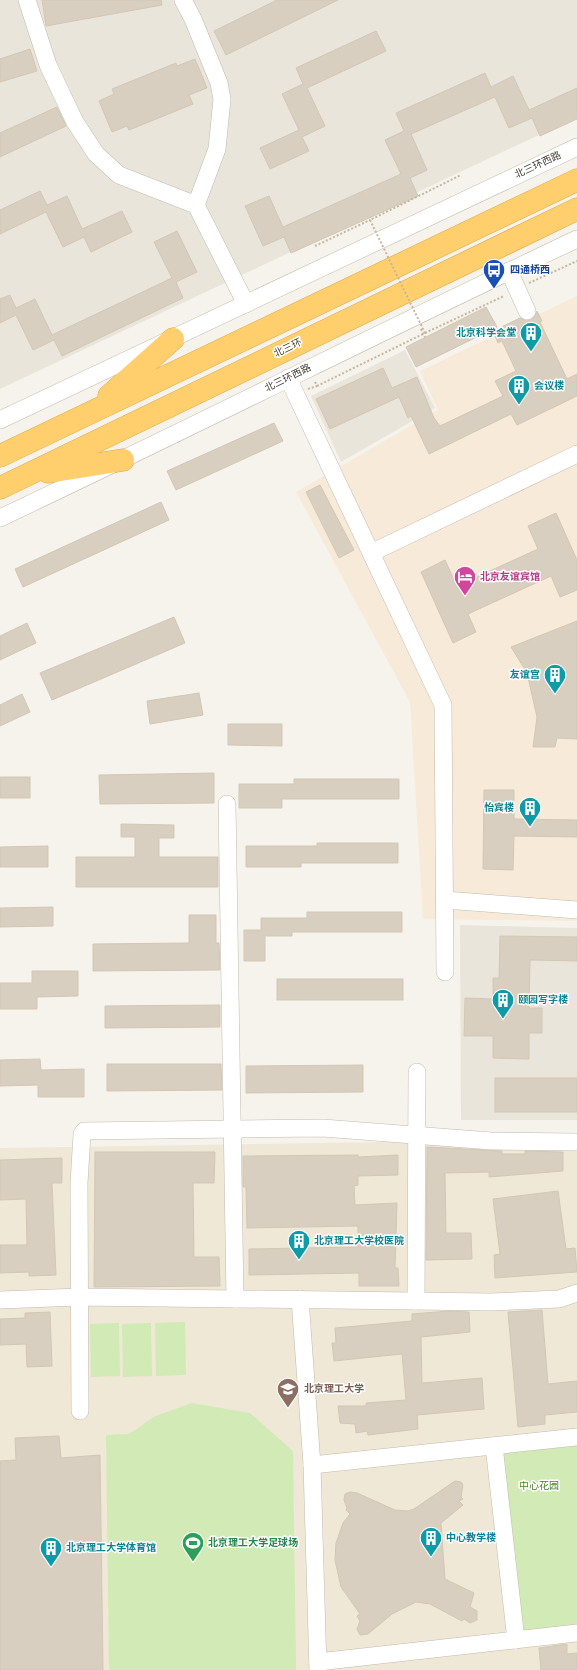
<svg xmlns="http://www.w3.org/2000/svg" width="577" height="1670" font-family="'Varela Round','Noto Sans SC',sans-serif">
	<rect width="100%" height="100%" fill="#f6f3ec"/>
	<g fill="#eae5da">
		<polygon points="0,0 577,0 577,117 0,389"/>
		<polygon points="405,350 435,408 341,462 311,396"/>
		<polygon points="460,925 577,928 577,1120 461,1120"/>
	</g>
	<polygon fill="#f7ead8" points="577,296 577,921 423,919 410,702 296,492 438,410 420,371"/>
	<polygon fill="#efe8d6" points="577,1139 577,1670 0,1670 0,1148"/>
	<g fill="#d2eab5">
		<polygon points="185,1322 186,1375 156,1376 155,1323"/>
		<polygon points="119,1323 120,1376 91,1377 90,1324"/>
		<polygon points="151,1323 152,1376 123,1377 122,1324"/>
		<polygon points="192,1403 250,1413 293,1451 296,1670 109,1670 106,1435 128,1434 137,1429 153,1417"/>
		<polygon points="577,1443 577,1628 517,1635 497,1452"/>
	</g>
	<g fill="#d8cfc1" stroke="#d3c7b4">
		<polygon points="42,0 161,0 162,5 46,26"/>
		<polygon points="277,0 338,0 226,55 214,31"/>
		<polygon points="376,31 386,51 307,88 325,126 302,137 309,151 270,169 260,148 299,130 282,94 303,84 296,68"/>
		<polygon points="30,49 37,71 0,82 0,59"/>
		<polygon points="195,59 207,88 189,95 193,104 129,130 127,126 112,132 99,101 114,94 112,89 176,63 177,66"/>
		<polygon points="485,73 491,87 513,76 529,110 577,88 577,119 540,136 532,118 509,128 495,97 411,134 427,170 410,178 418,196 291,253 284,237 263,246 245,206 269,196 283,227 401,174 385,140 404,131 396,113"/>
		<polygon points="57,107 66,126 0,157 0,133"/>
		<polygon points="40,191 47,205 67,196 82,229 122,211 132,232 91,252 84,237 63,247 46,212 0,234 0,210"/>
		<polygon points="177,231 197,272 176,282 183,298 62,356 54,340 33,350 16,315 0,323 0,299 10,295 16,308 35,299 52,335 172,278 154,242"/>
		<polygon points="486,307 497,327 416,367 406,347"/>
		<polygon points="537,311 542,321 540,322 567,379 577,374 577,396 517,425 511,414 429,454 411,416 408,418 399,397 330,429 316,399 383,368 392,388 417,377 434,418 440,426 503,396 495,381 516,371 502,341 498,343 493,331 520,318 526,321 531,320 535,316"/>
		<polygon points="274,423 283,441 176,490 167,471"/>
		<polygon points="320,485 354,550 339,558 306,492"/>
		<polygon points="161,502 169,520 23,587 15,569"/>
		<polygon points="556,513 577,560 577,590 560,597 551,576 468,614 476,632 453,643 421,572 445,560 457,586 538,549 528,526"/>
		<polygon points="174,617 185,643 52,700 40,673"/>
		<polygon points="577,621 577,739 557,738 555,747 533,747 537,717 527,673 511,647"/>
		<polygon points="27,623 36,643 0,660 0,636"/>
		<polygon points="199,693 203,715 150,724 147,701"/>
		<polygon points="22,694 30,712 0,726 0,705"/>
		<polygon points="228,724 282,724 282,746 228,745"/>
		<polygon points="214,773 214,803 100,804 99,775"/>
		<rect x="0" y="777" width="30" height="21"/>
		<polygon points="294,779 399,779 399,799 282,799 282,808 239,808 239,784 294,784"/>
		<polygon points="484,790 514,790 514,819 577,820 577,837 514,836 513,870 483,869"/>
		<polygon points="121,824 174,825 174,838 159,838 159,857 218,857 218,887 76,887 76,857 135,857 135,837 121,837"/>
		<polygon points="317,843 398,843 398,863 301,863 301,867 246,867 246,846 317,846"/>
		<polygon points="48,846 48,867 0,867 0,847"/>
		<polygon points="53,907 53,926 0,927 0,908"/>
		<polygon points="307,912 402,912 402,932 292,932 292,936 265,936 265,961 244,961 244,930 261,930 261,918 307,918"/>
		<polygon points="189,915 216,915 216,943 219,943 220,970 93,971 93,944 189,943"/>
		<polygon points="500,936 577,937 577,961 530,960 529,1008 542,1008 542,1033 529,1033 529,1059 493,1058 493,1036 464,1036 465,998 493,999 493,978 499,978"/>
		<polygon points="32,971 78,971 78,996 37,997 37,1009 0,1009 0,983 32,983"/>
		<rect x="277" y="979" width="126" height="21"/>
		<polygon points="220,1005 220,1027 105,1028 105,1006"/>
		<polygon points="40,1059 41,1070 84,1069 84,1097 38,1097 38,1085 0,1086 0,1060"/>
		<polygon points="107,1064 221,1064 222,1090 107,1091"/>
		<polygon points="363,1065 363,1092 246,1093 246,1066"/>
		<rect x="495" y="1078" width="82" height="34"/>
		<polygon points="427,1147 502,1151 502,1154 525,1154 525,1151 563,1152 563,1171 489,1177 489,1172 445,1173 446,1233 471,1233 472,1259 426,1260"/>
		<polygon points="95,1152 215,1152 214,1183 193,1183 194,1257 219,1257 220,1286 94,1287"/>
		<polygon points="358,1155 358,1157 398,1155 398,1175 358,1176 358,1185 354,1186 355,1205 397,1203 395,1268 398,1268 399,1286 359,1286 359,1273 249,1275 249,1249 358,1247 358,1226 247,1228 246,1187 243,1187 243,1156"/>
		<polygon points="62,1158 62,1183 52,1183 56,1275 29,1276 29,1272 0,1273 0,1245 27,1245 26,1199 0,1200 0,1160"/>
		<polygon points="558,1191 566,1249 575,1248 577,1272 495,1278 494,1255 500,1254 493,1199"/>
		<polygon points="542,1310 548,1384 577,1381 577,1412 545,1415 545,1424 518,1427 508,1312"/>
		<polygon points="449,1311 469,1312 470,1332 421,1337 422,1383 482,1378 484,1409 417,1415 418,1429 368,1435 367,1431 356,1433 355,1424 340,1423 338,1406 366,1406 366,1403 406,1400 402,1354 334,1361 332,1343 336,1343 335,1328 412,1321 412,1314"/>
		<polygon points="50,1312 52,1366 27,1367 26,1344 0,1345 0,1319 25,1318 25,1313"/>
		<polygon points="59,1436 61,1458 100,1455 103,1670 0,1670 0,1461 16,1460 15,1438"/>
		<polygon points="455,1481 461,1482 463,1485 461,1497 463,1499 459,1501 463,1505 441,1523 445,1579 474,1593 470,1607 477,1611 477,1620 470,1623 464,1619 462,1621 430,1604 416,1602 392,1614 368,1634 360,1635 357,1629 360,1621 357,1616 360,1614 341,1587 335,1560 336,1543 343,1523 350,1514 346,1510 347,1508 344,1500 345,1494 350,1492 357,1493 395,1510 408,1511 414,1509"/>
		<polygon points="567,1644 567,1654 577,1653 577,1670 541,1670 539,1648"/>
	</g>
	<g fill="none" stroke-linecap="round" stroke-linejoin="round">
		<g stroke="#c2bbae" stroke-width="18">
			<g id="minor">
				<polyline points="27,0 48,65 75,122 96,154 119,175 196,205 246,304"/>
				<polyline points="183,0 193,19 219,83 222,99 217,149 196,205"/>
				<polyline points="509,271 527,311"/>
				<polyline points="288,378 443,705 445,972"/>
				<polyline points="0,420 577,147"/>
				<path d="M 0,518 C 193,427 384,330 577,239"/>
				<polyline points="371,553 577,454"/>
				<polyline points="227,804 235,1299"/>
				<polyline points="445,900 577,910"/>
				<polyline points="300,1299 312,1465 318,1670"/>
				<polyline points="0,1300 80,1297 491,1302 559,1299 577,1293"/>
				<polyline points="416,1301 417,1072"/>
				<polyline points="80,1411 79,1183 82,1134 84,1131 323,1128 491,1141 577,1142"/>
				<polyline points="494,1446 516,1640"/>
				<polyline points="312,1465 577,1437"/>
				<polyline points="318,1662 577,1633"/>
			</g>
		</g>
		<g stroke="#e0a43c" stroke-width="23">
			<g id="highway">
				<polyline points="109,396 173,339"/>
				<polyline points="0,456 577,180"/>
				<polyline points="48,472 123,460"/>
				<polyline points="0,488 577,209"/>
			</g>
		</g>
		<g stroke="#c4b79f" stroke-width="2" stroke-dasharray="2 2" stroke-linecap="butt">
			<polyline points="315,246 370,220"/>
			<polyline points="529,283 577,261"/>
			<polyline points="421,329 425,337"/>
			<polyline points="425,333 504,296"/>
			<polyline points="308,389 317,386 315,382"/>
		</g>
		<use href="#minor" stroke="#fff" stroke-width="17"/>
		<use href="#highway" stroke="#ffcf6e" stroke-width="22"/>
		<polyline stroke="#c4b79f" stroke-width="2" stroke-dasharray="2 2" stroke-linecap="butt" points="317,386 425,333 370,220 461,175"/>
	</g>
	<defs>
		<g id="bus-pin" transform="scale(1.15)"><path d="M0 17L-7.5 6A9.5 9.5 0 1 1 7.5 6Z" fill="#1a4fb4" stroke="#fff"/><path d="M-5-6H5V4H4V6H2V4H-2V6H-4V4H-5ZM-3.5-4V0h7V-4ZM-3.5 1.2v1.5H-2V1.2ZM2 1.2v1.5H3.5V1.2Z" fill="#fff"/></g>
		<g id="building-pin" transform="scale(1.15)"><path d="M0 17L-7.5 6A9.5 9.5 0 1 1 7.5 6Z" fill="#0f9aa8" stroke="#fff"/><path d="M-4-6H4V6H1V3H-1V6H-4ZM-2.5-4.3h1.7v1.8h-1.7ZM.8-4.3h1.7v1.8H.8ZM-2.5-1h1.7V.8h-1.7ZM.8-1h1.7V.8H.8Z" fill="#fff"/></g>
		<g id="hotel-pin" transform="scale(1.15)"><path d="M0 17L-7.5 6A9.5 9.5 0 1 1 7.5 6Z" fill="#d1479c" stroke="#fff"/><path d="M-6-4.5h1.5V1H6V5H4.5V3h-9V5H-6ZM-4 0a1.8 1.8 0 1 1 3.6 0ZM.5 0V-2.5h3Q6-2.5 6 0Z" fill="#fff"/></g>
		<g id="university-pin" transform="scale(1.15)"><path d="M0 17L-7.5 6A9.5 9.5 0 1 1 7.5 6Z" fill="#8d6e63" stroke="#fff"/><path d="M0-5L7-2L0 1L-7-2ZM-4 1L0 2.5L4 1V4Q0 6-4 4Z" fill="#fff"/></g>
		<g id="stadium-pin" transform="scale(1.15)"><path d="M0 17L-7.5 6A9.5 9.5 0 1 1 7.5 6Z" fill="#2e9e5b" stroke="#fff"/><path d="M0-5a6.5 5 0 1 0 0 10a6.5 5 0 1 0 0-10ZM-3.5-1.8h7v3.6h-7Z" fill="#fff"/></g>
	</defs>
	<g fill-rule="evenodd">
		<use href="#bus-pin" x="494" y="270"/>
		<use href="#building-pin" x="531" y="333"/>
		<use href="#building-pin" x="519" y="386"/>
		<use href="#hotel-pin" x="465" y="577"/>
		<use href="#building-pin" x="555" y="675"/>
		<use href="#building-pin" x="530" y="808"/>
		<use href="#building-pin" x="503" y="1000"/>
		<use href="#building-pin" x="299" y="1241"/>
		<use href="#university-pin" x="288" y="1389"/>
		<use href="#building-pin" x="431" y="1538"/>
		<use href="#stadium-pin" x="193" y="1543"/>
		<use href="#building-pin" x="51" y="1548"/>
	</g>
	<g text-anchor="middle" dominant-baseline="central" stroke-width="3" stroke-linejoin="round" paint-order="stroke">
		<g font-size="10" fill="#4b4439" stroke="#fff">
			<text transform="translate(538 165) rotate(-25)">北三环西路</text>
			<text transform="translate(288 348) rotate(-26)">北三环</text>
			<text transform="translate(288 378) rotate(-26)">北三环西路</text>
		</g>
		<g font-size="10" font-weight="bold" fill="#164399" stroke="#fff" text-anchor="start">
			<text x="510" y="270">四通桥西</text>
		</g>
		<g font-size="10" font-weight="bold" fill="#0d838f" stroke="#fff" text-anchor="start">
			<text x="516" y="333" text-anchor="end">北京科学会堂</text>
			<text x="534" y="386">会议楼</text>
			<text x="540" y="675" text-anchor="end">友谊宫</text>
			<text x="514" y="808" text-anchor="end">怡宾楼</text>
			<text x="518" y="1000">颐园写字楼</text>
			<text x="314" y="1241">北京理工大学校医院</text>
			<text x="446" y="1538">中心教学楼</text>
			<text x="66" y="1548">北京理工大学体育馆</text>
		</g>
		<g font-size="10" font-weight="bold" fill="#b23c85" stroke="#fff" text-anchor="start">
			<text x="480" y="577">北京友谊宾馆</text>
		</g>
		<g font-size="10" font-weight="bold" fill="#785e54" stroke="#fff" text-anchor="start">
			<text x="304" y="1389">北京理工大学</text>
		</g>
		<g font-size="10" fill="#4a7f2a" stroke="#fff">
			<text x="539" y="1486">中心花园</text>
		</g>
		<g font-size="10" font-weight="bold" fill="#27864d" stroke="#fff" text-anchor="start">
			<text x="208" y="1543">北京理工大学足球场</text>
		</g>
	</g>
</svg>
